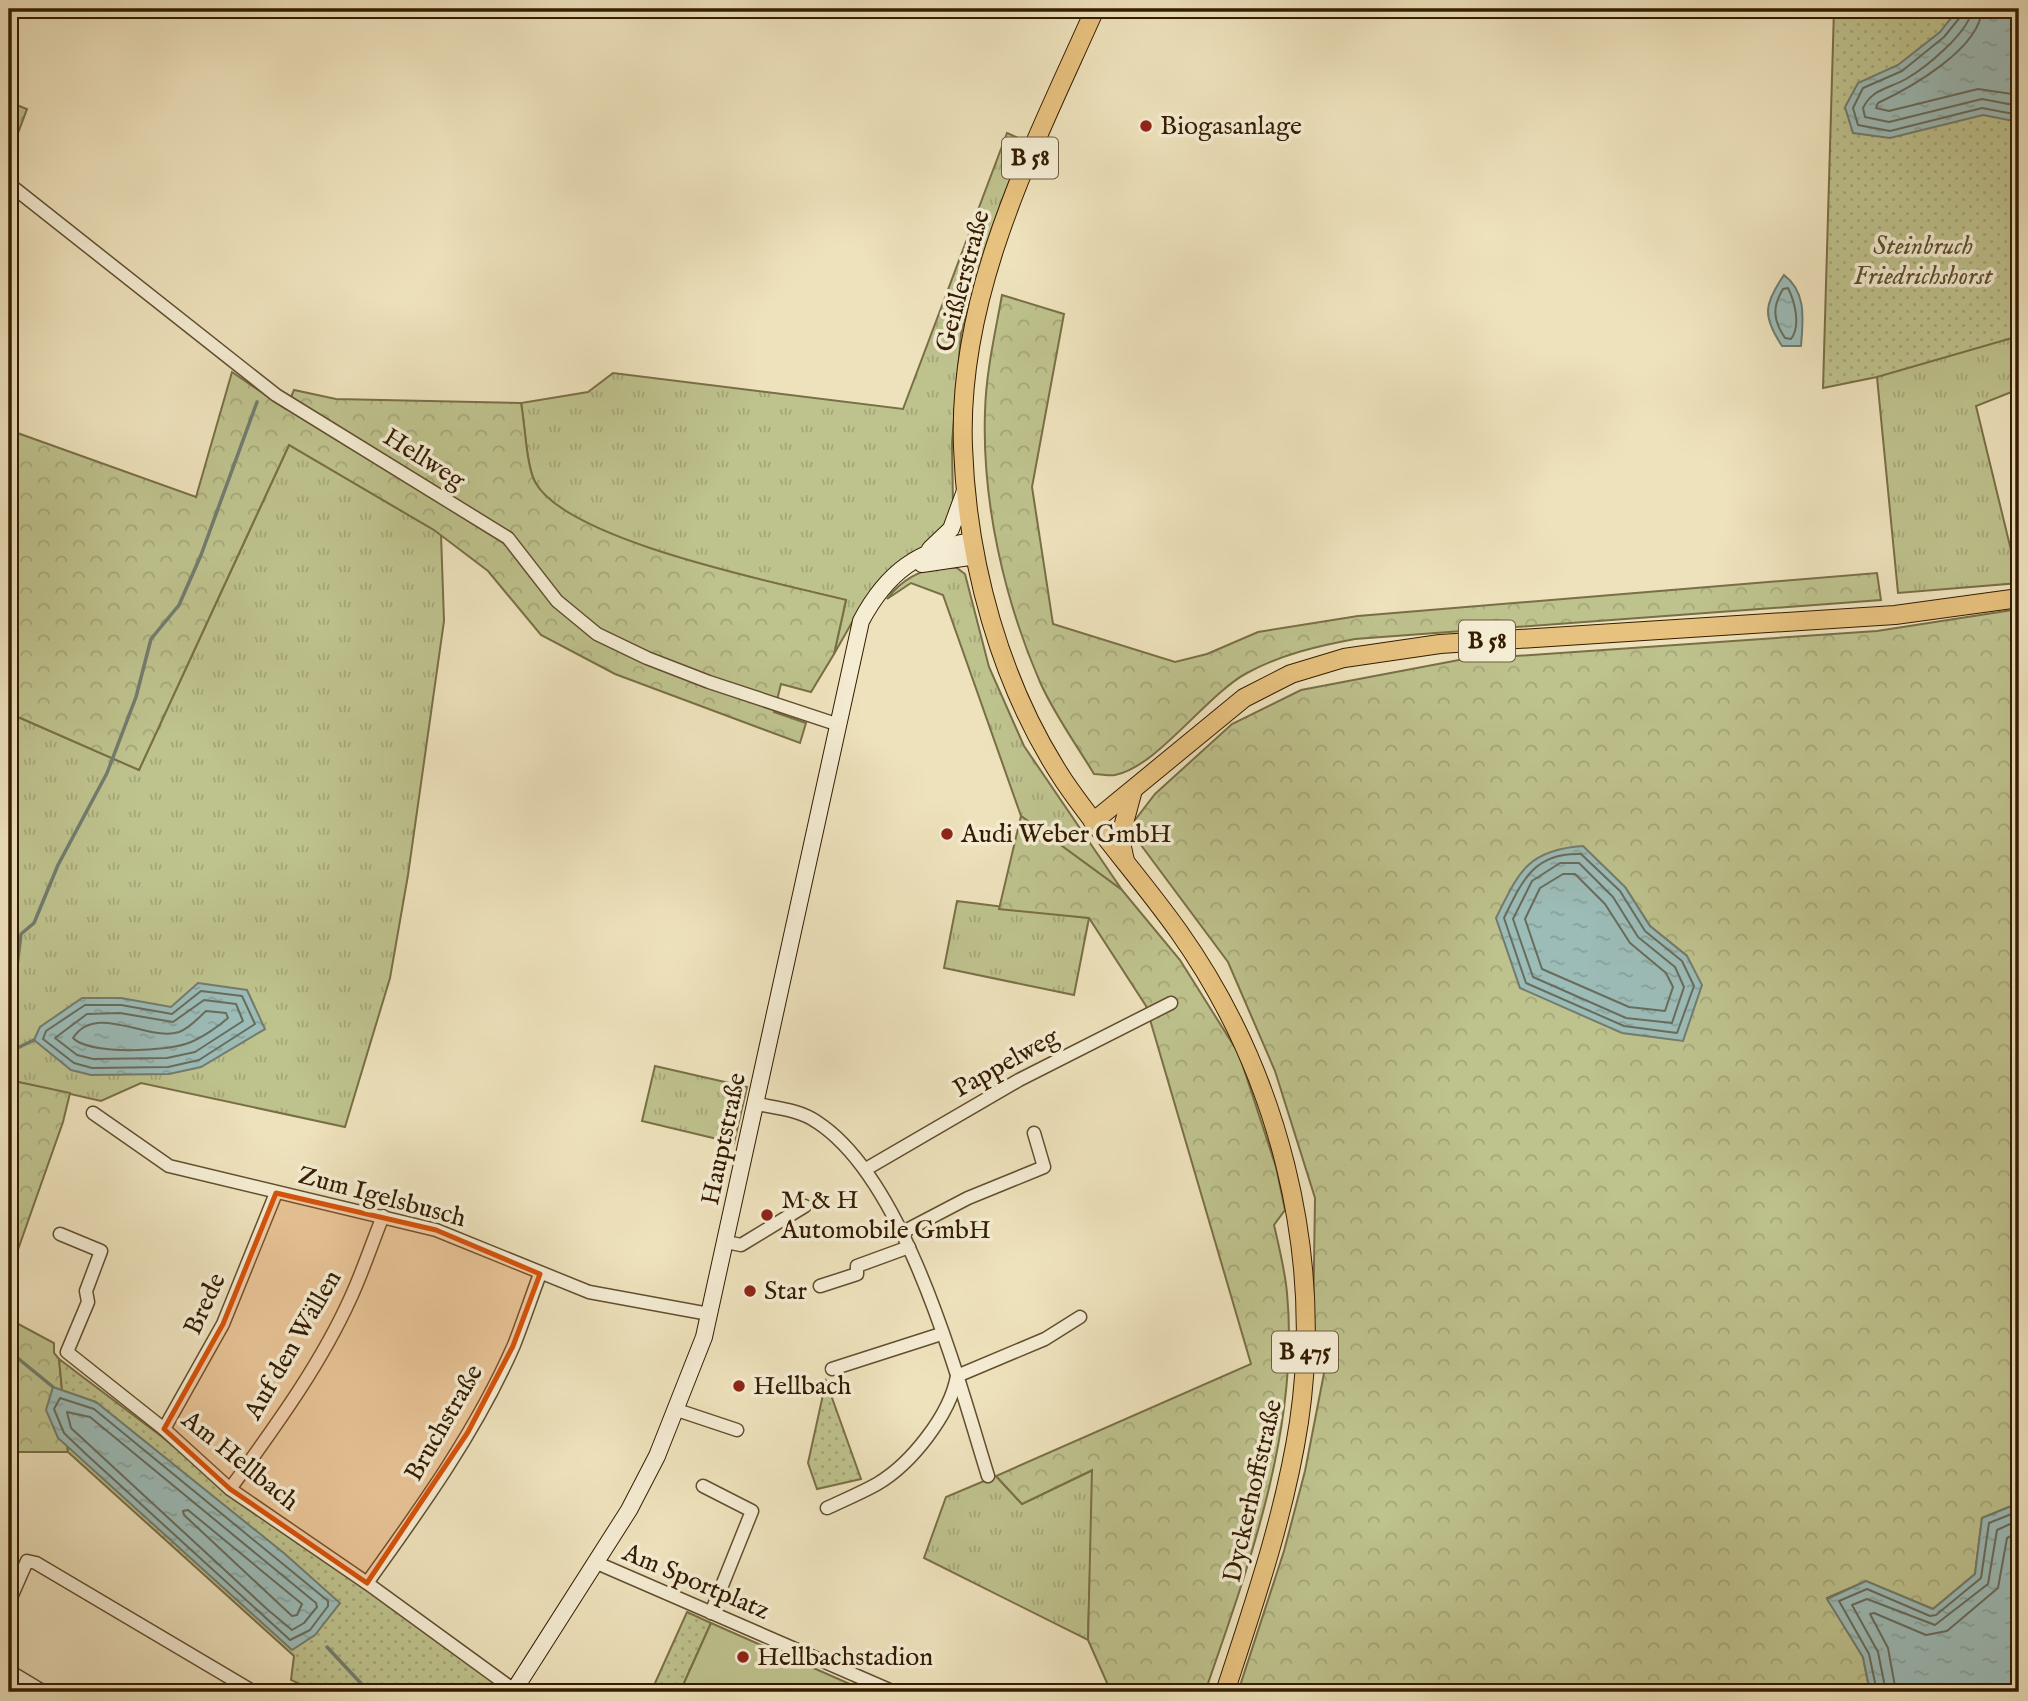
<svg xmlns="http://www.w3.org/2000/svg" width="2028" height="1701" font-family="'IM FELL English',serif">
	<defs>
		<pattern id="grass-tufts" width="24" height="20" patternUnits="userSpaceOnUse" patternTransform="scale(1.75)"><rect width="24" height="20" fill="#bec28d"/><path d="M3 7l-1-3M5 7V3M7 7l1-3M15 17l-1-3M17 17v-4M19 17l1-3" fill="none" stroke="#a4a678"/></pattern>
		<pattern id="forest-crowns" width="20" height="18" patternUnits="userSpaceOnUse" patternTransform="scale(1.75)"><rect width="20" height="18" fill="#bec28d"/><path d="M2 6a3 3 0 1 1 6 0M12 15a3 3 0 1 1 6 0" fill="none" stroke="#a4a678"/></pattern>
		<pattern id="park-dots" width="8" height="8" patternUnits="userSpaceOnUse" patternTransform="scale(1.75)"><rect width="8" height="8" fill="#bec28d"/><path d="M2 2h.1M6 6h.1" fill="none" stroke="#a4a678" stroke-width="1.8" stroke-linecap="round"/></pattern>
		<pattern id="water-ripples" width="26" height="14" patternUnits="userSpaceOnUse" patternTransform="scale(1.75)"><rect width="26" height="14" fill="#9cbcb8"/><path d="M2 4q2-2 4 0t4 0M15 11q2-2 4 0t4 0" fill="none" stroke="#87a19c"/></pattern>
	</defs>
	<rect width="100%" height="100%" fill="#eee2bc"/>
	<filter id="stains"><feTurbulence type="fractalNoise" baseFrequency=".00286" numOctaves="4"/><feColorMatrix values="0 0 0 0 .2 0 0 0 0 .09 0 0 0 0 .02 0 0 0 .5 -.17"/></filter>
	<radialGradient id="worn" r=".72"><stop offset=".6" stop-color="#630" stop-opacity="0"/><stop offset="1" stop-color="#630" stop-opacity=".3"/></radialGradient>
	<g fill="url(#grass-tufts)" stroke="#796f46" stroke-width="2">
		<path d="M 1007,133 L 1025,141 L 982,260 L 961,334 L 952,443 L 953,506 L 946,526 L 859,610 L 834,654 L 846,600 C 778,583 567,543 535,482 C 526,464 525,424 521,403 L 588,392 L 613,373 L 903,409 Z"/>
		<polygon points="2019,141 2019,389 1976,406 2019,583 1898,593 1877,377 1887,250"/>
		<polygon points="289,445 441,534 444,621 408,875 390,978 345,1127 141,1083 101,1101 9,1080 9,713 139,770"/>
		<path d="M 943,566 L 957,568 L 965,574 L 989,667 L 1024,746 L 1122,890 L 1021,816 L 943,595 L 911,583 L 887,599 C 902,579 919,571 943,566 Z"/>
		<polygon points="957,901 1089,918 1074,995 944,968"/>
		<polygon points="655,1066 747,1087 734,1143 642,1121"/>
		<polygon points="1093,1470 1088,1640 924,1558 946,1497 996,1476 1022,1504"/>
	</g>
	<g fill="url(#forest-crowns)" stroke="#796f46" stroke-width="2" fill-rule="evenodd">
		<polygon points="9,102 27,109 9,157"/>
		<path d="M 1002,295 L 1064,314 L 1032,487 L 1053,624 L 1175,662 L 1207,654 L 1258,632 L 1358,616 L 1877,573 L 1881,600 L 1355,639 C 1318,646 1282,654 1247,673 C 1206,695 1157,767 1115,775 C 1109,776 1101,774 1094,774 C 1076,744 1054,714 1040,682 C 1004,599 982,502 985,412 C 986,372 995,334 1002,295 Z"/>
		<path d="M 232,372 L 286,409 L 294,390 L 336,399 L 521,403 C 525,423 526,465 535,482 C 567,541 779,583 846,600 L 834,654 L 811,692 L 781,684 L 774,712 L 806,723 L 800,743 L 615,674 L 541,635 L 488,571 L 434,530 L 289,445 L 139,770 L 9,713 L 9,430 L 196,497 Z"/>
		<path d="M 2019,609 L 2019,1503 L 1982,1518 L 1975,1574 L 1933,1609 L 1866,1581 L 1827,1598 L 1863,1657 L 1870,1692 L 1238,1692 L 1284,1551 L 1305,1471 L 1326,1363 L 1313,1331 L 1315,1198 L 1275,1071 L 1228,962 L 1135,837 L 1135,820 L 1155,794 L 1232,724 L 1301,690 L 1459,660 L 1877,631 ZM 1625,887 L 1650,926 L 1687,956 L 1683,1041 Z"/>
		<path d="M 1021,816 L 1122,890 L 1180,960 L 1239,1054 L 1276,1167 L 1285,1210 L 1274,1225 C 1279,1247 1285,1270 1287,1293 C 1300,1427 1248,1568 1205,1692 L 1111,1692 L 1088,1640 L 1092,1470 L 1022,1504 L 996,1476 L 1251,1364 L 1146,1006 L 1089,918 L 999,909 Z"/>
		<polygon points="9,1080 70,1093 63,1122 9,1275"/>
		<polygon points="9,1319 54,1343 54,1353 59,1359 68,1452 9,1452"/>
	</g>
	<g fill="url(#park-dots)" stroke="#796f46" stroke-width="2">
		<polygon points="1834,9 2019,9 2019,336 1877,377 1823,388"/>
		<polygon points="59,1359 161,1436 229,1492 356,1581 529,1692 317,1692 291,1680 294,1656 68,1452"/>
		<polygon points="826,1381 861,1479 817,1489 808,1463"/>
		<polygon points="687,1612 711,1623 680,1692 651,1692"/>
	</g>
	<polygon fill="#bec28d" stroke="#796f46" stroke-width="2" points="711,1623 868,1692 680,1692"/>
	<g fill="url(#water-ripples)" stroke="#727c6e" stroke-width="2">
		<polygon points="1958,9 2019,9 2019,122 1983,115 1890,138 1853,133 1845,107 1858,83 1898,65 1940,32"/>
		<path d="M 1784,275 C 1807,292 1803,320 1801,346 L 1782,346 C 1762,316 1764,304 1784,275 Z"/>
		<path d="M 1583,846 L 1625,887 L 1650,926 L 1687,956 L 1702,985 L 1683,1041 L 1622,1033 L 1520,988 L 1496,918 C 1519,872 1527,850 1583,846 Z"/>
		<polygon points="198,983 247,990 265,1029 201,1067 169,1074 91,1075 71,1070 34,1040 40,1027 82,998 121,998 171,1007"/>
		<polygon points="53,1387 96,1402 285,1554 340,1603 315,1635 292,1650 58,1438 46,1410"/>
		<polygon points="2019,1503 2019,1692 1870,1692 1863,1657 1827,1599 1866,1581 1933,1609 1975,1574 1982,1518"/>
	</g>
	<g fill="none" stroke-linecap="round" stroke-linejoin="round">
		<g stroke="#686c5c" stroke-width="2">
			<polyline points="1963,9 1961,16 1944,37 1902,71 1863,88 1853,108 1858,125 1890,131 1982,108 2019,115"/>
			<path d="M 1972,9 C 1970,32 1925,68 1906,79 C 1888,89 1872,89 1863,108 L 1865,117 L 1889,122 L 1982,99 L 2019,106"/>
			<path d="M 1982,9 C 1980,49 1910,88 1878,103 L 1876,108 L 1889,111 L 1978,89 L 2019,95"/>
			<path d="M 1788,288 C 1795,302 1801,326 1791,339 L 1785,338 C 1773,320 1772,307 1783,289 Z"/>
			<path d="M 1581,854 L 1620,891 L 1645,931 L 1682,961 L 1694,986 L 1677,1033 L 1624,1026 L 1526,983 L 1504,918 C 1522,881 1534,852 1581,854 Z"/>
			<polygon points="1560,863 1579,863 1613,897 1638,937 1675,967 1684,987 1672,1023 1626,1018 1533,977 1513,919 1532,881"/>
			<polygon points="1563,874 1575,874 1605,904 1630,943 1666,973 1673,987 1665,1011 1629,1007 1542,969 1525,919 1540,888"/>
			<polygon points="201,991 242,996 255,1024 199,1060 168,1067 92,1068 74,1063 43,1039 46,1031 85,1005 121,1005 172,1014"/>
			<polygon points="204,1000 236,1004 243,1021 195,1052 167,1058 93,1059 77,1055 55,1038 87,1014 120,1013 173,1022"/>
			<path d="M 206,1011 L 226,1013 L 228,1018 C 219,1026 203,1037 191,1042 C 169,1052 89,1055 73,1038 C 96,1002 148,1042 179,1032 C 190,1028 198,1018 206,1011 Z"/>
			<polygon points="60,1398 94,1409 328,1601 328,1606 310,1630 290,1640 87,1455 64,1433 54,1409"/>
			<polygon points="67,1412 90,1417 316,1603 317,1607 304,1623 292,1630 268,1610 71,1428"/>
			<polygon points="188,1510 302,1604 297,1615 292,1616 184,1515 183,1511"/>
			<polyline points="1877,1692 1869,1654 1839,1601 1867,1589 1930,1616 1936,1615 1981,1578 1989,1523 2019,1511"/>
			<polyline points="1886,1692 1878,1652 1852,1605 1867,1599 1935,1625 1988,1584 1997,1530 2019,1520"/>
			<polyline points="1896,1692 1888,1648 1870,1614 1874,1613 1926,1635 1947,1631 1998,1588 2007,1538 2019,1532"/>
		</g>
		<g stroke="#727c6e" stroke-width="3.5">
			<polyline points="9,980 17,966 21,934 34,923 58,865 107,773 136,697 151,639 179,605 201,555 257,402"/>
			<polyline points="9,1052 34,1040"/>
			<polyline points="9,1351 53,1387"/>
			<polyline points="327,1647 369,1692"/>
		</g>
		<g stroke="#624e2f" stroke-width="15">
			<g id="street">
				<polyline points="9,184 276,395 508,538 557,601 597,634 647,658 709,682 836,724"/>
				<path d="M 757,1104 C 777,1108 800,1110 817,1122 C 906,1180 957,1376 988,1476"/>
				<polyline points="93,1113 169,1166 436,1230 589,1292 709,1314"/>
				<polyline points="866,1169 1019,1080 1171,1003"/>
				<polyline points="903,1232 968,1198 1044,1167 1034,1133"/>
				<polyline points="60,1234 101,1251 86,1291 88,1302 67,1352 164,1429 230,1489 367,1583 514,1690"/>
				<polyline points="726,1242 741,1245 805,1206"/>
				<polyline points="820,1286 857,1274 857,1266 909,1247"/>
				<polyline points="832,1369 941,1334"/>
				<polyline points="677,1410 737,1430"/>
				<polyline points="164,1429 223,1324 276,1193"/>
				<polyline points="703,1486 752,1511 711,1613"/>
				<path d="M 230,1489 C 274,1428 320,1366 351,1297 C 363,1271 372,1243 383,1216"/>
				<path d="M 827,1508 C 844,1500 861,1493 877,1484 C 911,1464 950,1415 957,1376 L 1045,1339 L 1080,1317"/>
				<polyline points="597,1563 894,1692"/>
				<path d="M 367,1583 C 421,1508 477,1430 514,1345 C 523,1322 531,1298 540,1274"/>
				<polyline points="9,1602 27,1561 36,1563 254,1692"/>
				<polyline points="9,1671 44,1692"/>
			</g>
		</g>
		<g stroke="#341c00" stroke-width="18">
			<g id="secondary">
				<polyline points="930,549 951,529 966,488"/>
				<polyline points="922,564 976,556"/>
				<path d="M 513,1692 L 629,1510 L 657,1456 L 704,1337 L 861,621 C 887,572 919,549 973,541"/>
			</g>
		</g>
		<g stroke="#341c00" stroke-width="20">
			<g id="primary">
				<path d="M 1095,9 C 1034,146 957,292 963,447 C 967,562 1000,684 1064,781 C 1100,834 1143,881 1179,932 C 1278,1072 1324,1252 1299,1422 C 1285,1514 1254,1604 1225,1692"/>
				<polyline points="1093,822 1244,698 1291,674 1344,658 1440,644 1895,615 2019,598"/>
				<polyline points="1125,861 1120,838 1133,790"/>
			</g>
		</g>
		<use href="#street" stroke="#f4ecd3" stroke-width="12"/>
		<use href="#secondary" stroke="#f4ecd3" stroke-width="16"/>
		<use href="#primary" stroke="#e7c17e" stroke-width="18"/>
	</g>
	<path fill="#d6530b" fill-opacity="0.2" stroke="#d6530b" stroke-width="5" stroke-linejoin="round" d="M 276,1193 L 436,1230 L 540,1274 L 513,1346 L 468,1432 L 367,1583 L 230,1489 L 164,1429 L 223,1324 Z"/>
	<g fill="#8f2418" stroke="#f4ecd3" stroke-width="2.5">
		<circle cx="1146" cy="126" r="7"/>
		<circle cx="947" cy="834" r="7"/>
		<circle cx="767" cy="1215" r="7"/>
		<circle cx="750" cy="1291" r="7"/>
		<circle cx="739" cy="1386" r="7"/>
		<circle cx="743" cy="1657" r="7"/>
	</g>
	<g text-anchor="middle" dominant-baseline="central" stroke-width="7" stroke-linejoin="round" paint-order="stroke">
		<g fill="#f4ecd3" stroke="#6e5a3f" stroke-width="2">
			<rect x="1002" y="137.5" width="56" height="41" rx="5"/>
			<rect x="1459" y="620.5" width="56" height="41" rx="5"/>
			<rect x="1272" y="1331.5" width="66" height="41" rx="5"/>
		</g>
		<g font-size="24" font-weight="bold" fill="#341c00">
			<text x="1030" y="158">B 58</text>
			<text x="1487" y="641">B 58</text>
			<text x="1305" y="1352">B 475</text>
		</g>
		<g font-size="26" fill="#341c00" stroke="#f4ecd3" text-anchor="start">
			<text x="1160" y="126">Biogasanlage</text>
			<text x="961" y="834">Audi Weber GmbH</text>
			<text x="781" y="1200">M &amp; H<tspan x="781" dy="30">Automobile GmbH</tspan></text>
			<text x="764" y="1291">Star</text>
			<text x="753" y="1386">Hellbach</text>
			<text x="757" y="1657">Hellbachstadion</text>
		</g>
		<g font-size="26" font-style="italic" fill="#5d4e2a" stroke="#f4ecd3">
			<text x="1923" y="246">Steinbruch<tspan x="1923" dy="30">Friedrichshorst</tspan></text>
		</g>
		<g font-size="26" fill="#341c00" stroke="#f4ecd3">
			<text transform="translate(963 281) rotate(-75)">Geißlerstraße</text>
			<text transform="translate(424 459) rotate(32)">Hellweg</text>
			<text transform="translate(1006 1063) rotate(-29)">Pappelweg</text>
			<text transform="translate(724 1139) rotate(-78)">Hauptstraße</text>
			<text transform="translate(382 1197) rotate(15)">Zum Igelsbusch</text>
			<text transform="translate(205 1304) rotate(-65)">Brede</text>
			<text transform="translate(293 1345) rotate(-60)">Auf den Wällen</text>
			<text transform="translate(444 1423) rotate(-60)">Bruchstraße</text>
			<text transform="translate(240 1461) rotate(39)">Am Hellbach</text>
			<text transform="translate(1253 1491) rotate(-77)">Dyckerhoffstraße</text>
			<text transform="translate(696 1582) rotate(23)">Am Sportplatz</text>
		</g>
	</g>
	<rect width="2028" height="1701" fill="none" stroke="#eee2bc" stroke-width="35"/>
	<rect x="10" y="10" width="2007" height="1680" fill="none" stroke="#341c00" stroke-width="3.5"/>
	<rect x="18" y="18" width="1993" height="1666" fill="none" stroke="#341c00" stroke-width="2"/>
	<rect width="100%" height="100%" filter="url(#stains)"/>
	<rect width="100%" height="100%" fill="url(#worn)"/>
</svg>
